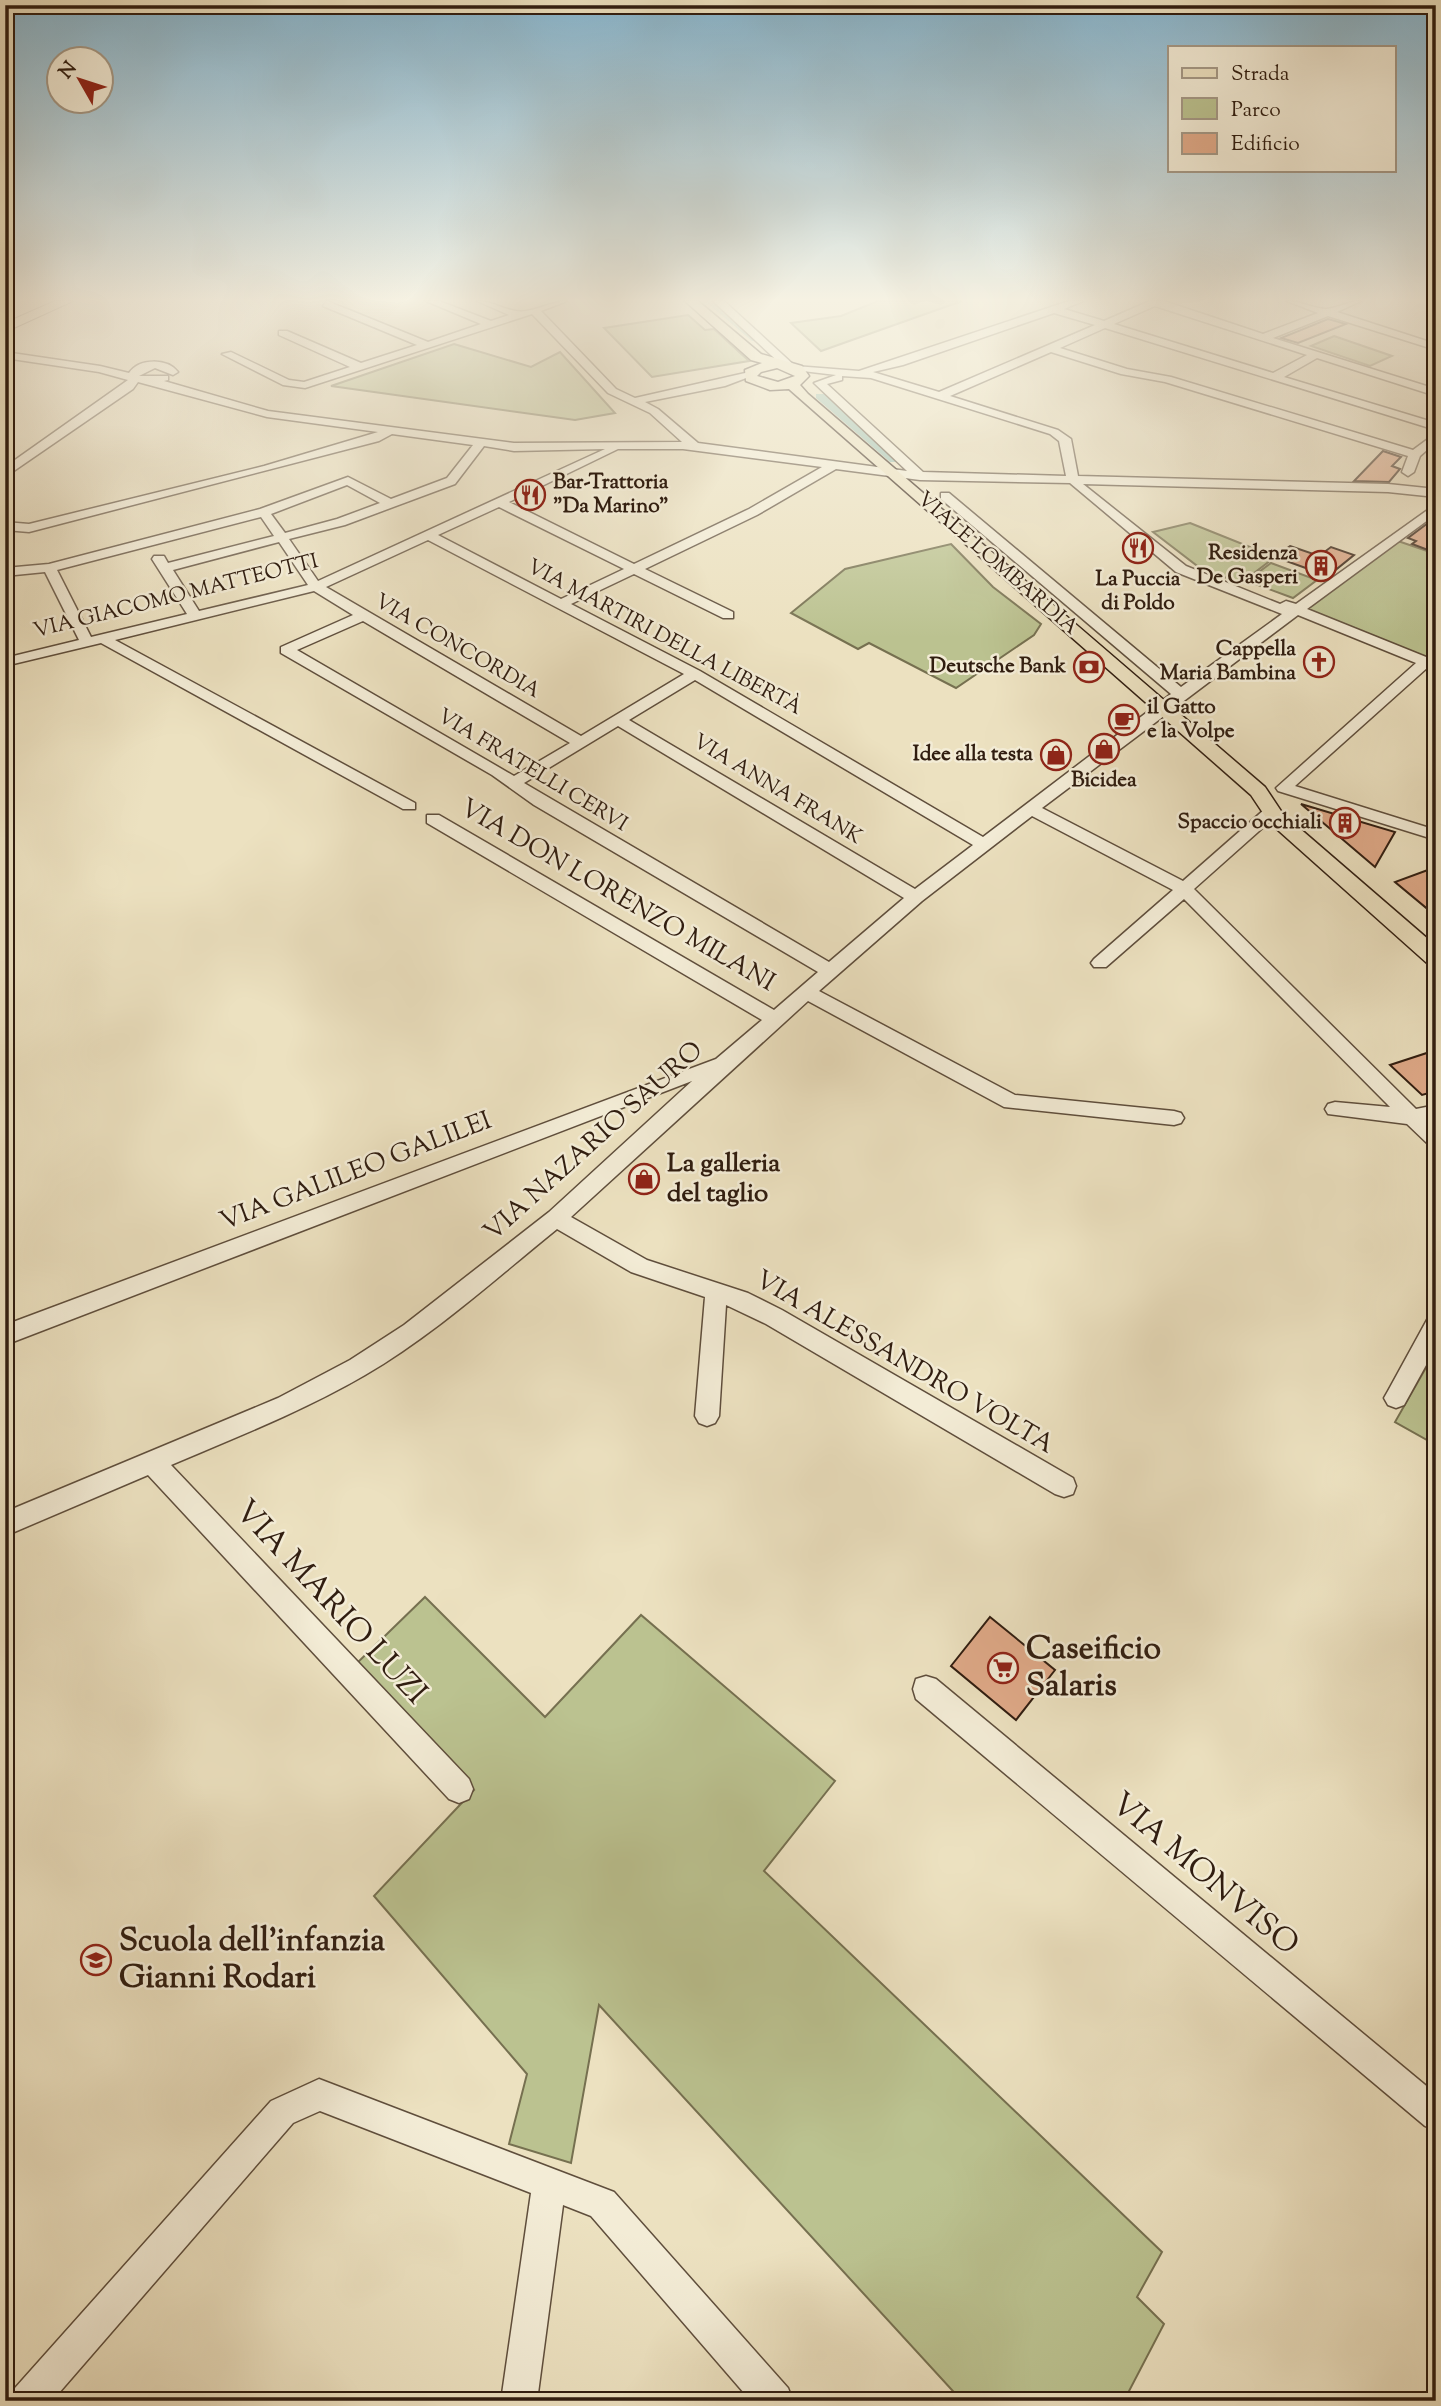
<svg xmlns="http://www.w3.org/2000/svg" width="1441" height="2406" font-family="'Sorts Mill Goudy',serif">
	<rect width="100%" height="100%" fill="#ece1c0"/>
	<filter id="stains"><feTurbulence type="fractalNoise" baseFrequency=".00286" numOctaves="4"/><feColorMatrix values="0 0 0 0 .2 0 0 0 0 .09 0 0 0 0 .02 0 0 0 .5 -.17"/></filter>
	<radialGradient id="worn" r=".72"><stop offset=".6" stop-color="#630" stop-opacity="0"/><stop offset="1" stop-color="#630" stop-opacity=".3"/></radialGradient>
	<g fill="#bbc290" stroke="#767050" stroke-width="2">
		<polygon points="878,301 962,301 821,351 791,323 841,316"/>
		<polygon points="688,315 705,330 714,329 749,361 652,377 604,328"/>
		<polygon points="1334,336 1392,356 1370,366 1311,346"/>
		<polygon points="454,344 531,367 560,352 615,413 575,420 331,386"/>
		<polygon points="1190,523 1275,557 1241,583 1200,568 1153,532"/>
		<polygon points="1395,540 1436,554 1436,662 1303,609"/>
		<polygon points="951,544 993,587 1041,624 1034,635 956,688 869,643 858,649 791,613 845,569"/>
		<polygon points="1271,563 1317,580 1293,598 1247,581"/>
		<polygon points="1436,1350 1436,1445 1395,1422"/>
		<polygon points="425,1597 545,1717 641,1615 835,1781 764,1871 1162,2252 1137,2297 1164,2324 1129,2391 1138,2401 962,2401 599,2005 571,2163 509,2144 527,2074 374,1896 474,1790 355,1665"/>
	</g>
	<g fill="none" stroke-linecap="round" stroke-linejoin="round">
		<g fill="#99beb0" fill-rule="evenodd">
			<polygon points="705,301 715,301 758,337 758,341 752,341"/>
			<polygon points="816,394 824,394 898,458 898,462 890,462 816,398"/>
		</g>
	</g>
	<g fill="#e0aa89" stroke="#301d10" stroke-width="2">
		<polygon points="1328,319 1346,324 1298,343 1281,338"/>
		<polygon points="1383,451 1401,457 1392,466 1400,469 1389,482 1354,481"/>
		<polygon points="1436,517 1436,553 1412,544 1416,541 1408,538"/>
		<polygon points="1290,546 1319,556 1331,547 1354,555 1328,576 1275,557"/>
		<polygon points="1301,804 1395,832 1375,867"/>
		<polygon points="1436,867 1436,916 1395,882"/>
		<polygon points="1436,1050 1436,1091 1422,1095 1390,1065"/>
		<polygon points="990,1617 1055,1670 1016,1720 951,1666"/>
	</g>
	<g fill="none" stroke-linecap="round" stroke-linejoin="round">
		<g stroke="#5f4e3c" stroke-width="3">
			<g id="minor">
				<path d="M 327,301 L 428,342 L 481,324 L 426,301 L 439,301 L 491,321 L 509,315 L 477,301 C 492,301 502,309 516,311 C 531,314 551,301 567,301 L 541,311 L 616,389 L 635,398 L 754,371 L 754,375 L 725,386 L 645,402 L 658,409 L 698,443 L 907,471 L 814,383 L 836,375 L 786,369 L 713,301 L 724,301 L 795,366 L 859,371 L 1069,301 L 1083,301 L 1064,309 L 1104,321 L 1150,301 L 1164,301 L 1263,334 L 1318,313 L 1287,301 C 1301,301 1314,309 1327,309 C 1338,308 1348,301 1361,301 L 1337,312 L 1436,344 L 1436,350 L 1328,316 L 1273,338 L 1436,389 L 1436,396 L 1317,358 L 1284,377 L 1436,423 L 1436,430 L 1105,328 L 1060,348 L 1127,369 L 1171,377 L 1413,450 L 1436,433 L 1436,442 L 1420,456 L 1414,472 L 1408,476 L 1402,472 L 1408,456 L 1165,382 L 1121,374 L 1051,352 L 950,396 L 1058,430 L 1071,439 L 1078,476 L 1388,484 L 1436,489 L 1436,497 L 1388,492 L 1083,484 L 1186,566 L 1280,604 L 1286,601 L 1296,604 L 1436,504 L 1436,514 L 1307,609 L 1436,661 L 1436,670 L 1427,668 L 1295,786 L 1436,830 L 1436,840 L 1278,791 L 1276,788 L 1416,663 L 1298,615 L 1042,808 L 1183,881 L 1265,809 L 1277,809 L 1277,815 L 1194,889 L 1416,1109 L 1436,1105 L 1436,1119 L 1429,1121 L 1436,1128 L 1436,1148 L 1429,1145 L 1407,1124 L 1328,1114 L 1325,1109 L 1328,1104 L 1335,1102 L 1390,1107 L 1184,899 L 1106,967 L 1094,967 L 1091,963 L 1094,959 L 1173,890 L 1032,816 L 922,901 L 819,991 L 1015,1095 L 1174,1111 L 1181,1113 L 1184,1118 L 1181,1123 L 1174,1125 L 1004,1107 L 808,1001 L 571,1217 L 647,1260 L 748,1293 L 782,1310 L 1073,1478 L 1076,1486 L 1073,1494 L 1064,1497 L 1055,1494 L 766,1324 L 726,1305 L 719,1416 L 715,1423 L 707,1426 L 699,1423 L 695,1416 L 705,1297 L 631,1272 L 557,1229 C 495,1279 434,1335 365,1375 C 303,1411 237,1437 171,1465 L 469,1779 L 473,1789 L 469,1799 L 459,1803 L 449,1799 L 148,1475 L 5,1536 L 5,1512 L 278,1398 L 350,1360 L 404,1325 L 549,1212 L 692,1081 L 5,1345 L 5,1325 L 716,1059 L 762,1020 L 427,823 L 427,815 L 439,815 L 774,1010 L 818,972 L 534,805 L 492,775 L 281,653 L 281,647 L 353,615 L 314,591 L 115,640 L 415,803 L 415,809 L 403,809 L 101,643 L 5,666 L 5,658 L 79,640 L 45,572 L 5,576 L 5,568 L 49,564 L 260,509 L 348,477 L 391,499 L 447,478 L 473,445 L 392,434 L 379,441 L 29,532 L 5,530 L 5,522 L 29,524 L 264,466 L 378,432 L 267,417 L 138,382 L 133,389 L 5,477 L 5,467 L 128,380 L 99,372 L 5,358 L 5,352 L 100,366 L 129,373 C 139,358 167,358 178,372 L 173,375 L 155,368 L 139,376 L 168,376 L 168,380 L 164,381 L 268,411 L 514,443 L 682,442 L 650,413 L 608,393 L 532,314 L 305,388 L 283,385 L 222,354 L 231,352 L 289,380 L 304,382 L 350,367 L 279,335 L 279,331 L 287,331 L 361,363 L 417,345 L 323,306 ZM 1155,306 L 1307,355 L 1273,373 L 1114,324 ZM 1054,313 L 1095,325 L 939,392 L 873,372 L 903,365 ZM 842,376 L 871,378 L 1050,434 L 1059,441 L 1066,476 L 923,472 L 827,384 L 842,380 ZM 484,446 L 514,451 L 605,449 L 318,581 L 289,539 L 345,525 L 455,484 ZM 618,449 L 683,449 L 822,467 L 749,509 L 634,564 L 509,502 ZM 836,469 L 920,480 L 1070,483 L 1176,572 L 1282,614 L 1181,687 L 949,493 L 941,493 L 941,499 L 1171,694 L 983,837 L 700,671 L 571,604 L 634,574 L 723,618 L 733,618 L 733,612 L 645,569 L 757,515 ZM 347,485 L 380,503 L 337,519 L 285,533 L 271,514 ZM 499,507 L 624,569 L 561,599 L 438,535 ZM 261,517 L 274,536 L 168,563 L 164,556 L 154,556 L 152,559 L 187,614 L 91,637 L 57,570 ZM 428,540 L 684,674 L 581,736 L 326,587 ZM 279,542 L 308,585 L 199,611 L 173,570 ZM 363,621 L 570,743 L 514,776 L 297,650 ZM 695,680 L 973,845 L 915,889 L 629,720 ZM 618,726 L 904,898 L 829,962 L 524,783 Z"/>
				<polygon points="1427,301 1436,301 1436,305 1429,303"/>
				<polygon points="1436,1316 1436,1347 1404,1405 1396,1408 1388,1405 1384,1398 1388,1391 1428,1318"/>
				<polygon points="926,1676 936,1679 1436,2094 1436,2131 1425,2126 916,1699 913,1689 916,1679"/>
				<polygon points="319,2079 614,2192 788,2388 793,2401 751,2401 591,2216 563,2205 537,2401 501,2401 531,2193 320,2111 293,2123 52,2401 10,2401 15,2388 271,2101"/>
			</g>
		</g>
		<g stroke="#301d10" stroke-width="3">
			<path id="major" d="M 685,301 L 698,301 L 761,354 L 802,366 L 809,376 L 800,385 L 808,394 L 1265,787 L 1283,814 L 1436,946 L 1436,967 L 1428,964 L 1269,822 L 1251,795 L 789,389 L 770,390 L 746,381 L 745,370 L 762,363 L 751,360 ZM 777,368 L 795,376 L 778,382 L 757,376 L 761,372 Z"/>
		</g>
		<g stroke="#301d10" stroke-width="2">
			<polygon id="highway" points="55,301 73,301 5,332 5,323"/>
		</g>
		<use href="#minor" fill="#f3ecd6" fill-rule="evenodd"/>
		<use href="#major" fill="#ece1c0" fill-rule="evenodd"/>
		<use href="#highway" fill="#ece1c0" fill-rule="evenodd"/>
	</g>
	<linearGradient id="sky" x2="0" y2="1"><stop stop-color="#88b8d2"/><stop offset="0.47" stop-color="#f6f2e3"/><stop offset="1" stop-color="#f6f2e3" stop-opacity="0"/></linearGradient>
	<rect width="1441" height="638" fill="url(#sky)"/>
	<defs>
		<g id="restaurant-ring" transform="scale(1.575)"><circle r="9.5" fill="#f3ecd6" stroke="#8f2418" stroke-width="1.5"/><path d="M-5-6h1v4h1v-4h1v4h1v-4h1v5L-1.5 .5V6h-2V.5L-5-1ZM5-6V6H3V1.5H1.5Q1.5-4 5-6Z" fill="#8f2418"/></g>
		<g id="building-ring" transform="scale(1.575)"><circle r="9.5" fill="#f3ecd6" stroke="#8f2418" stroke-width="1.5"/><path d="M-4-6H4V6H1V3H-1V6H-4ZM-2.5-4.3h1.7v1.8h-1.7ZM.8-4.3h1.7v1.8H.8ZM-2.5-1h1.7V.8h-1.7ZM.8-1h1.7V.8H.8Z" fill="#8f2418"/></g>
		<g id="church-ring" transform="scale(1.575)"><circle r="9.5" fill="#f3ecd6" stroke="#8f2418" stroke-width="1.5"/><path d="M-1.2-6h2.4v3.5h3.3v2.4h-3.3V6h-2.4V-.1h-3.3v-2.4h3.3Z" fill="#8f2418"/></g>
		<g id="bank-ring" transform="scale(1.575)"><circle r="9.5" fill="#f3ecd6" stroke="#8f2418" stroke-width="1.5"/><path d="M-6-4H6V4H-6ZM0-2.3a2.3 2.3 0 1 0 0 4.6a2.3 2.3 0 1 0 0-4.6Z" fill="#8f2418"/></g>
		<g id="cafe-ring" transform="scale(1.575)"><circle r="9.5" fill="#f3ecd6" stroke="#8f2418" stroke-width="1.5"/><path d="M-5.5-4.5H6V0H3Q3 3.5 0 3.5H-2.5Q-5.5 3.5-5.5 0ZM3-3.2v2h1.7v-2ZM-6 4.5H4V6H-6Z" fill="#8f2418"/></g>
		<g id="shop-ring" transform="scale(1.575)"><circle r="9.5" fill="#f3ecd6" stroke="#8f2418" stroke-width="1.5"/><path d="M-5-2.5h2.3a2.7 3.5 0 0 1 5.4 0H5L5.5 6h-11ZM-1.5-2.5h3a1.5 2.3 0 0 0-3 0Z" fill="#8f2418"/></g>
		<g id="supermarket-ring" transform="scale(1.575)"><circle r="9.5" fill="#f3ecd6" stroke="#8f2418" stroke-width="1.5"/><path d="M-6-5.5h2.5l.6 2H6L4.5 2H-2.5L-4.4-4H-6ZM-1.5 3.2a1.3 1.3 0 1 0 .1 0ZM3 3.2a1.3 1.3 0 1 0 .1 0Z" fill="#8f2418"/></g>
		<g id="school-ring" transform="scale(1.575)"><circle r="9.5" fill="#f3ecd6" stroke="#8f2418" stroke-width="1.5"/><path d="M0-5L7-2L0 1L-7-2ZM-4 1L0 2.5L4 1V4Q0 6-4 4Z" fill="#8f2418"/></g>
	</defs>
	<g fill-rule="evenodd">
		<use href="#restaurant-ring" x="530" y="495"/>
		<use href="#restaurant-ring" x="1138" y="548"/>
		<use href="#building-ring" x="1321" y="566"/>
		<use href="#church-ring" x="1319" y="662"/>
		<use href="#bank-ring" x="1089" y="667"/>
		<use href="#cafe-ring" x="1124" y="720"/>
		<use href="#shop-ring" x="1104" y="749"/>
		<use href="#shop-ring" x="1056" y="755"/>
		<use href="#building-ring" x="1345" y="823"/>
		<use href="#shop-ring" x="644" y="1179"/>
		<use href="#supermarket-ring" x="1003" y="1668"/>
		<use href="#school-ring" x="96" y="1960"/>
	</g>
	<g text-anchor="middle" dominant-baseline="central" stroke-width="5" stroke-linejoin="round" paint-order="stroke">
		<g font-size="21" font-weight="bold" fill="#301d10" stroke="#f3ecd6" text-anchor="end">
			<text x="553" y="483" text-anchor="start">Bar-Trattoria<tspan x="553" dy="24">"Da Marino"</tspan></text>
			<text x="1298" y="554">Residenza<tspan x="1298" dy="24">De Gasperi</tspan></text>
			<text x="1138" y="580" text-anchor="middle">La Puccia<tspan x="1138" dy="24">di Poldo</tspan></text>
			<text x="1296" y="650">Cappella<tspan x="1296" dy="24">Maria Bambina</tspan></text>
			<text x="1066" y="667">Deutsche Bank</text>
			<text x="1147" y="708" text-anchor="start">il Gatto<tspan x="1147" dy="24">e la Volpe</tspan></text>
			<text x="1033" y="755">Idee alla testa</text>
			<text x="1104" y="781" text-anchor="middle">Bicidea</text>
			<text x="1322" y="823">Spaccio occhiali</text>
		</g>
		<g font-size="21" fill="#301d10" stroke="#f3ecd6">
			<text transform="translate(997 564) rotate(41)">VIALE LOMBARDIA</text>
			<text transform="translate(176 597) rotate(-14)">VIA GIACOMO MATTEOTTI</text>
			<text transform="translate(664 638) rotate(28)">VIA MARTIRI DELLA LIBERTÀ</text>
			<text transform="translate(457 647) rotate(30)">VIA CONCORDIA</text>
			<text transform="translate(532 771) rotate(31)">VIA FRATELLI CERVI</text>
			<text transform="translate(777 790) rotate(31)">VIA ANNA FRANK</text>
		</g>
		<g font-size="26" fill="#301d10" stroke="#f3ecd6">
			<text transform="translate(617 896) rotate(30)">VIA DON LORENZO MILANI</text>
			<text transform="translate(594 1142) rotate(-42)">VIA NAZARIO SAURO</text>
			<text transform="translate(356 1172) rotate(-21)">VIA GALILEO GALILEI</text>
			<text transform="translate(904 1363) rotate(30)">VIA ALESSANDRO VOLTA</text>
		</g>
		<g font-size="26" font-weight="bold" fill="#301d10" stroke="#f3ecd6" text-anchor="start">
			<text x="667" y="1164">La galleria<tspan x="667" dy="30">del taglio</tspan></text>
		</g>
		<g font-size="32" fill="#301d10" stroke="#f3ecd6">
			<text transform="translate(330 1603) rotate(47)">VIA MARIO LUZI</text>
			<text transform="translate(1204 1875) rotate(40)">VIA MONVISO</text>
		</g>
		<g font-size="32" font-weight="bold" fill="#301d10" stroke="#f3ecd6" text-anchor="start">
			<text x="1026" y="1650">Caseificio<tspan x="1026" dy="37">Salaris</tspan></text>
			<text x="119" y="1942">Scuola dell'infanzia<tspan x="119" dy="37">Gianni Rodari</tspan></text>
		</g>
	</g>
	<rect width="1441" height="2406" fill="none" stroke="#ece1c0" stroke-width="28"/>
	<rect x="7" y="7" width="1427" height="2392" fill="none" stroke="#301d10" stroke-width="3.5"/>
	<rect x="14" y="14" width="1413" height="2378" fill="none" stroke="#301d10" stroke-width="2"/>
	<rect x="1168" y="46" width="228" height="126" fill="#f3ecd6" stroke="#a59987" stroke-width="2"/>
	<rect x="1182" y="68" width="35" height="10" fill="#ece1c0" stroke="#a59987" stroke-width="2"/>
	<text x="1231" y="80" font-size="21" fill="#301d10">Strada</text>
	<rect x="1182" y="98" width="35" height="21" fill="#bbc290" stroke="#a59987" stroke-width="2"/>
	<text x="1231" y="116" font-size="21" fill="#301d10">Parco</text>
	<rect x="1182" y="133" width="35" height="21" fill="#e0aa89" stroke="#a59987" stroke-width="2"/>
	<text x="1231" y="150" font-size="21" fill="#301d10">Edificio</text>
	<g transform="translate(80 80) rotate(309)"><circle r="33" fill="#f3ecd6" stroke="#a59987" stroke-width="2"/>
	<path d="M0-5L12 26L0 18L-12 26Z" fill="#8f2418"/>
	<text y="-10" font-size="19" font-weight="bold" text-anchor="middle" fill="#301d10">N</text>
	</g>
	<rect width="100%" height="100%" filter="url(#stains)"/>
	<rect width="100%" height="100%" fill="url(#worn)"/>
</svg>
